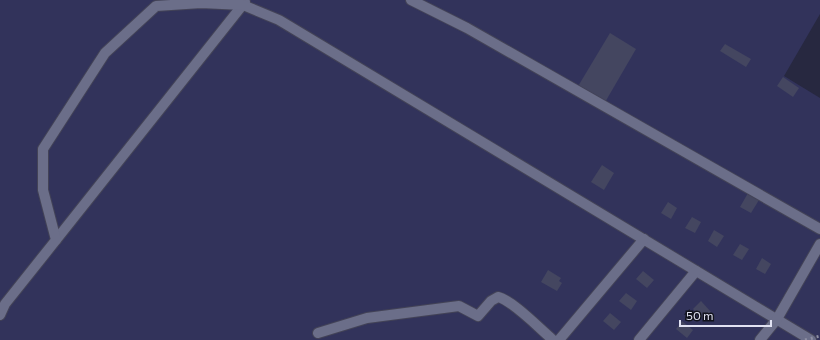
<svg xmlns="http://www.w3.org/2000/svg" width="820" height="340" font-family="Commissioner,sans-serif">
	<rect width="100%" height="100%" fill="#272840"/>
	<polygon fill="#32335b" points="0,0 820,0 820,14 784,76 820,98 820,340 0,340"/>
	<g fill="#444660">
		<polygon points="610,33 636,49 604,104 577,88"/>
		<polygon points="725,44 751,59 746,67 720,51"/>
		<polygon points="783,77 799,88 793,97 777,86"/>
		<polygon points="602,165 614,173 604,190 591,182"/>
		<polygon points="748,193 759,200 751,213 740,207"/>
		<polygon points="668,202 677,208 671,219 661,213"/>
		<polygon points="692,217 701,222 695,233 685,228"/>
		<polygon points="714,230 724,236 717,247 708,241"/>
		<polygon points="740,244 749,249 742,260 733,255"/>
		<polygon points="762,258 771,264 765,274 756,269"/>
		<polygon points="548,270 561,278 559,281 562,283 557,291 541,282"/>
		<polygon points="643,271 654,280 647,288 636,279"/>
		<polygon points="626,293 637,301 631,310 619,301"/>
		<polygon points="701,301 711,312 703,319 693,309"/>
		<polygon points="610,313 621,322 614,330 603,321"/>
		<polygon points="682,321 693,330 687,338 676,329"/>
	</g>
	<g fill="none" stroke-linecap="round" stroke-linejoin="round">
		<g stroke="#434357" stroke-width="12">
			<g id="minor">
				<polyline points="411,0 467,28 820,229"/>
				<polyline points="56,240 245,2"/>
				<polyline points="0,315 5,304 56,240 43,190 43,149 105,53 156,6 201,3 243,5 279,20 811,340"/>
				<path d="M 318,333 L 367,318 L 459,306 L 478,316 L 491,301 L 498,297 C 512,300 540,329 553,340"/>
				<polyline points="559,340 644,239"/>
				<polyline points="639,340 696,271"/>
				<polyline points="760,340 777,319 820,244"/>
			</g>
		</g>
		<use href="#minor" stroke="#6b6e89" stroke-width="10"/>
		<polyline stroke="#8f90a4" stroke-width="3" stroke-dasharray="2 4" stroke-linecap="butt" points="805,340 820,336"/>
	</g>
	<path d="M680 320v6h91v-6" fill="none" stroke="#e1e2f2" stroke-width="2"/>
	<text x="686" y="320" font-size="12" fill="#e1e2f2" stroke="#12131d" stroke-width="3" paint-order="stroke">50 m</text>
</svg>
